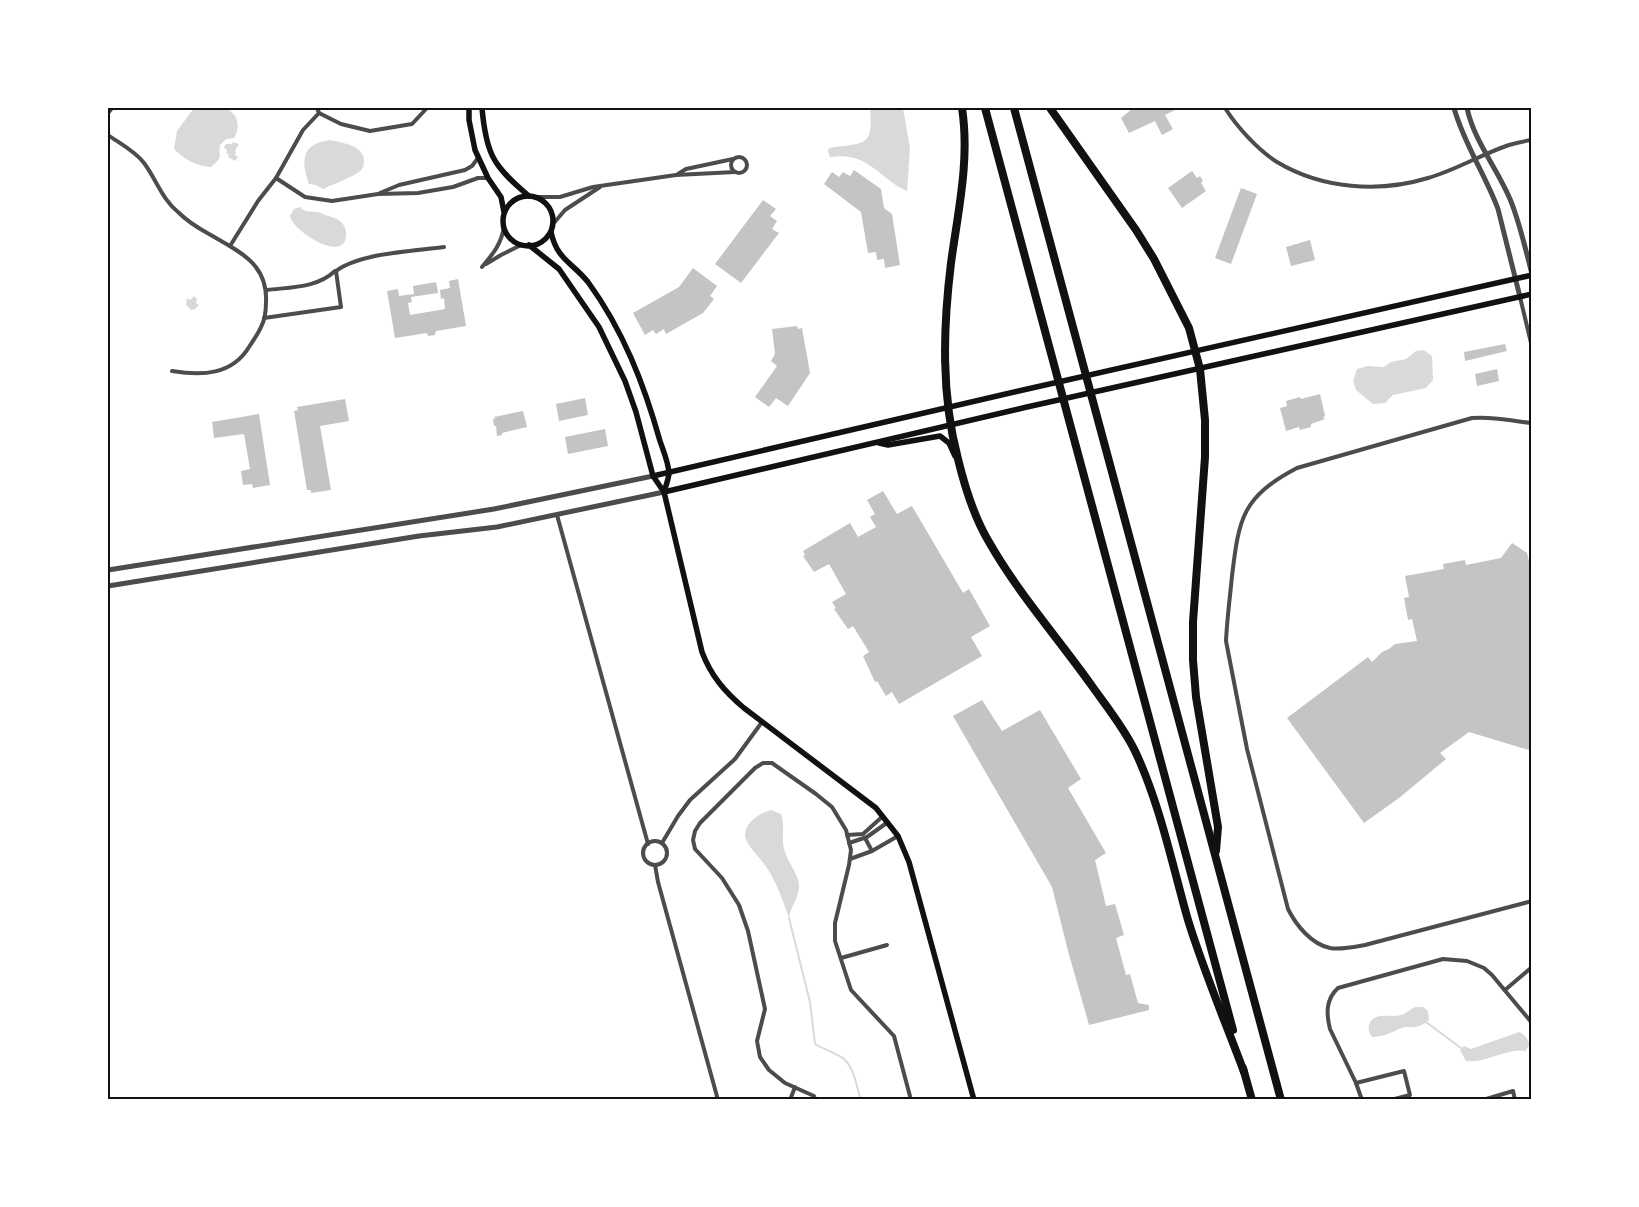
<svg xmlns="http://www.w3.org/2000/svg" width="1639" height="1207" font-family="Jost,sans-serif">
	<rect width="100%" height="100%" fill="#fff"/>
	<g fill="#d9d9d9">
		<path d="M 194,108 C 203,107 213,106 222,108 C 237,110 242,126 234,138 L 226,139 L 220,145 C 218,158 224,156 211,167 C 198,167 182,158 174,149 L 177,131 Z"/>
		<path d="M 870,108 L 903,108 L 910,148 L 907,191 C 878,178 869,151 830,157 L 828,151 L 829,148 C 862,142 874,150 870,108 Z"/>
		<path d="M 330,140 C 342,143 364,145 364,161 C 364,166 363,169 359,172 C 352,177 332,185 323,189 L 316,185 L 309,184 C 301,161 301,144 330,140 Z"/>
		<polygon points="233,142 239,144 235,151 236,152 235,155 238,157 235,161 228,157 229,155 226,153 227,151 224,147 226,144 232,144"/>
		<path d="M 300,207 C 306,213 310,211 318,212 C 320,212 322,214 325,215 C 335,218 345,220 346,233 C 347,266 292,231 290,216 L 294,209 Z"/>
		<polygon points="194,296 197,299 196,303 199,305 195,309 191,310 186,305 187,298 190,300"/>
		<polygon points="1424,350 1432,356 1433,380 1426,388 1393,395 1385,403 1373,404 1356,390 1353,381 1357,369 1368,366 1384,367 1391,362 1406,359 1416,351"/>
		<path d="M 771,810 L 781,814 C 786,826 780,839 785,852 C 789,865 800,875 799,888 C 798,900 790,907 789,918 C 783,901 777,883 767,868 C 761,858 747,847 745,836 C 744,823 760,813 771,810 Z"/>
		<path d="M 1416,1007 L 1423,1007 L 1428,1011 L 1429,1020 C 1414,1032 1411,1024 1399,1029 C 1390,1033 1383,1037 1372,1037 C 1369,1033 1368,1030 1369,1026 C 1371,1011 1392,1018 1401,1015 C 1407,1013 1410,1009 1416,1007 Z"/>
		<path d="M 1519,1032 C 1525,1035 1529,1039 1529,1046 L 1525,1051 C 1509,1047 1484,1064 1466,1061 L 1460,1050 L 1464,1046 L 1471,1049 Z"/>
	</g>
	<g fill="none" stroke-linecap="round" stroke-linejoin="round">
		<g stroke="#d9d9d9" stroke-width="2">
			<path d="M 789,918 L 810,1002 L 815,1044 C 821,1048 840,1055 844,1059 C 855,1069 856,1086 861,1100"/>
			<polyline points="1426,1022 1461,1048"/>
		</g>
	</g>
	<g fill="#c4c4c4">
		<polygon points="1133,108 1179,108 1165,115 1173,129 1162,135 1155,121 1129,133 1121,118"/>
		<polygon points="854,170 881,189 884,208 892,214 900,265 885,268 884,259 877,260 876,252 868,253 861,212 824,184 832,172 839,177 843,172 850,176"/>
		<polygon points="1192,171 1197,178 1200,176 1203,181 1201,183 1206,191 1182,208 1168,188"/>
		<polygon points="1241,188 1257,194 1231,264 1215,258"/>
		<polygon points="763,200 776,209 770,216 777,221 772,229 779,233 741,283 715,264"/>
		<polygon points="1310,240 1315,260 1291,266 1286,247"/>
		<polygon points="693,268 717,286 710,296 714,299 703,313 666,334 664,329 656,334 653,330 645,335 633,313 679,287"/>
		<polygon points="458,279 466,326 436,331 435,335 428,336 427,333 395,338 387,291 398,289 399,296 414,294 413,286 436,282 438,293 411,297 412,302 408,303 410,315 445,309 444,298 441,299 440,290 450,288 449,281"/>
		<polygon points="797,326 798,329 802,328 810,373 788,406 776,398 769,407 755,397 777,366 771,361 775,354 772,329"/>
		<polygon points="1505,344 1507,351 1465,361 1464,352"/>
		<polygon points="1497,369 1499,381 1477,386 1475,374"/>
		<polygon points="1320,394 1325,416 1323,417 1325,419 1311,424 1311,427 1300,430 1299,427 1286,431 1280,408 1287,406 1286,401 1300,397 1301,399"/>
		<polygon points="585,398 588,415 559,421 556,404"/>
		<polygon points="345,399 349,421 320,426 331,490 311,493 311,490 307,490 294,411 298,410 297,407"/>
		<polygon points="523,411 527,427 502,433 502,435 497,436 496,426 494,426 493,419 495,419 494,417"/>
		<polygon points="259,414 270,485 253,488 252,484 243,485 241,471 250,469 244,434 214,438 212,422"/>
		<polygon points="605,429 608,446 568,454 565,437"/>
		<polygon points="883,491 897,514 912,506 963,593 969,589 990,626 971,637 982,656 899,704 892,692 886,696 877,681 875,682 863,656 869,652 853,626 848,629 834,609 836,608 832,602 846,594 829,564 814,572 803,556 805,555 803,551 850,523 858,537 876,527 870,517 875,514 867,500"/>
		<polygon points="1512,543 1527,553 1532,574 1532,751 1469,732 1440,753 1446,759 1399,798 1364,823 1287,718 1368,657 1372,662 1382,652 1389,649 1395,644 1417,641 1412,619 1408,620 1404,598 1409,597 1405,576 1444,569 1443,564 1465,560 1466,565 1501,558"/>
		<polygon points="982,700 1002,731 1040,710 1081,779 1068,788 1106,853 1095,860 1106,906 1115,904 1124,935 1116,938 1126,975 1130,974 1138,1003 1149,1005 1149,1010 1089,1025 1068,951 1052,887 953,716"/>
	</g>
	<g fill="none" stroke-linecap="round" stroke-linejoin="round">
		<g stroke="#4c4c4c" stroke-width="4">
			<polyline points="317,108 319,113 341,124 370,131 412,124 427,108"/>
			<path d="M 1225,108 C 1237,127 1258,150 1277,162 C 1322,189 1379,193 1428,178 C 1456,170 1482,154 1509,145 C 1516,143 1524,141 1532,140"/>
			<polyline points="108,113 112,108"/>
			<path d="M 108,135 C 119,143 135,151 144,163 C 156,179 162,199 178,212 C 187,221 198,228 209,234 C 238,251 268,263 266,302 C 266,310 265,320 261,327 C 258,334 253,341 249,347 C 232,375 202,376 172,371"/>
			<circle cx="739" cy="165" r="8"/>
			<polyline points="678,174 686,169 733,159"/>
			<polyline points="276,178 305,197 332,201 378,194 418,193 453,187 478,178 488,178"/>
			<polyline points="380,193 399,185 465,170 472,166 478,158"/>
			<polyline points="537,197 560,197 593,187 676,175 735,172"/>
			<polyline points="553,224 565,210 600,187"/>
			<polyline points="230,246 258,201 276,178 303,130 319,113"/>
			<polyline points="486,264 501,255 521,245"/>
			<path d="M 482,267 C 493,254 502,243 504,226"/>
			<path d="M 267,290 C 291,287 317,288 335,271"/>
			<polyline points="1520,297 1532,347"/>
			<path d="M 264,318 L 341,307 L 336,271 C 360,253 414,251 444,247"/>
			<path d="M 1532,423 C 1509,421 1496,416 1472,418 L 1297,468 C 1242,497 1239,518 1232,576 C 1230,597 1227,619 1226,641 L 1247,749 L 1288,909 C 1296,925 1311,944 1330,948 C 1341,950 1354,947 1365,945 L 1532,901"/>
			<polyline points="557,515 648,844"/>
			<polyline points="847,835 863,834 883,816"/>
			<polyline points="865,838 872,851"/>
			<circle cx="655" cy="853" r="12"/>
			<polyline points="662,843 678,816 690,800 735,759 762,722"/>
			<polyline points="849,843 867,837 888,822"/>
			<polyline points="850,859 872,851 898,836"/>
			<polyline points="655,865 658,882 718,1100"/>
			<polyline points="841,958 887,945"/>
			<polyline points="1505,990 1532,967"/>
			<polyline points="1356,1083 1404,1071 1410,1095 1391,1100"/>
			<polyline points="790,1100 795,1087"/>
			<polyline points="815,1100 814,1096 785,1083 769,1070 760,1057 757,1041 765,1009 748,931 739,905 722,878 695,849 693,840 695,831 700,823 755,768 763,763 772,763 816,794 832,807 846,830 851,850 849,865 835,923 835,941 851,990 894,1036 911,1100"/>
			<path d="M 1362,1100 L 1356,1083 L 1330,1029 C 1326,1013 1326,999 1338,988 L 1443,959 L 1467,961 L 1484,968 L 1492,975 L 1532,1023"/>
			<polyline points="1483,1100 1513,1091 1515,1100"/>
		</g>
		<g stroke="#4c4c4c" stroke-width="5">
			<path d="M 1454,108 C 1464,144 1485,174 1498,209 L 1520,297"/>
			<path d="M 1467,108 C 1474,141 1497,168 1510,199 C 1520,223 1525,248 1532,274"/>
			<polyline points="108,570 494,509 653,476"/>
			<polyline points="108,586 419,536 497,527 664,492"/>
		</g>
		<g stroke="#111" stroke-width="5.5">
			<polyline points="469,108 469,120 475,150 488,178 501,197 504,212"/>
			<path d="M 482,108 C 486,154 493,166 529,196"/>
			<circle cx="528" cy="221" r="25"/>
			<path d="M 551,232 C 557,260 572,262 588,282 C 623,330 644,384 660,441 C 663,450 669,464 669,474 C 668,480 666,486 664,492"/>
			<path d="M 529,245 L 559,269 L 599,327 L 625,381 L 636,412 L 653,476 L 664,492 L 702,652 C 711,676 725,692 744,708 L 876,808 L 898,836 L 909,862 L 974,1100"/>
			<polyline points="879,443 888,445 940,436 949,443 955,456"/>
			<polyline points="653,476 1023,390 1532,275"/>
			<polyline points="664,492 1027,407 1532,294"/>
		</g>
		<g stroke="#111" stroke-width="8">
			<path d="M 962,108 C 970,160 958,211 951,263 C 943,328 941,395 958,459 C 965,488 974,517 989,542 C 1018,593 1058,638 1092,686 C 1107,707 1124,728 1135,751 C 1160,804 1172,864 1188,920 C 1204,972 1225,1021 1244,1072"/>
			<polyline points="985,108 1233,1030"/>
			<polyline points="1014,108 1281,1100"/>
			<polyline points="1050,108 1136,230 1154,259 1189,328 1200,369 1205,420 1205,457 1193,622 1193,660 1196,697 1218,827 1216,851"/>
			<polyline points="1243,1068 1252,1100"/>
		</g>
	</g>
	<rect width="1639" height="1207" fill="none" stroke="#ffffff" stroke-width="218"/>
	<rect x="109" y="109" width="1421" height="989" fill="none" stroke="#111" stroke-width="2"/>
</svg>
